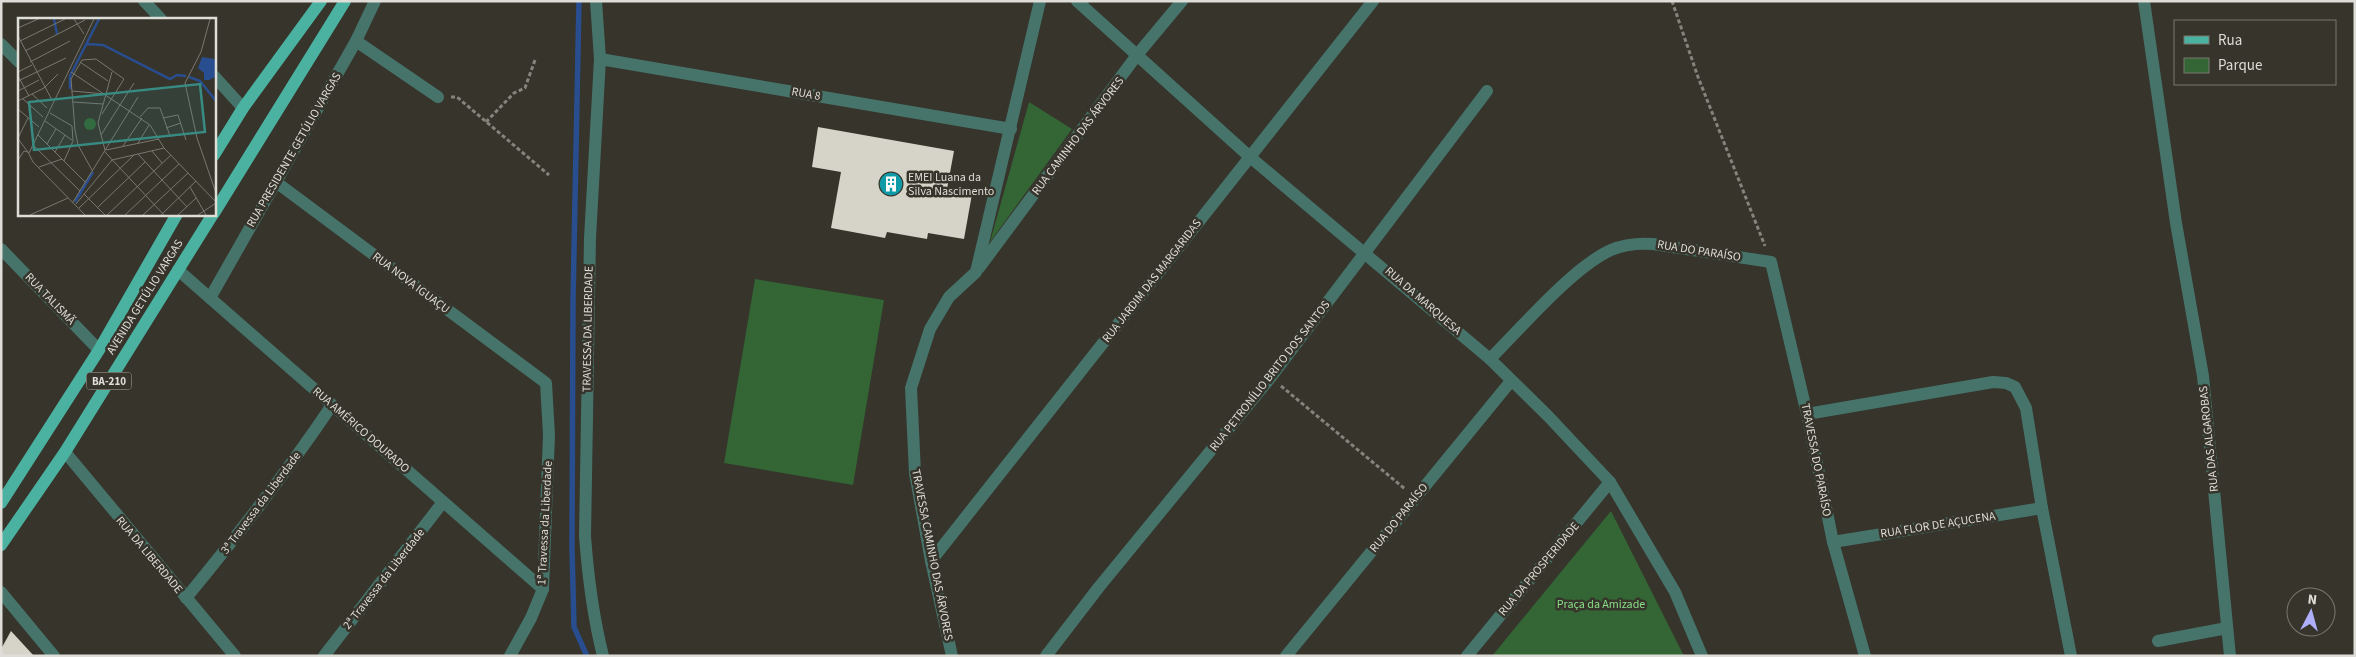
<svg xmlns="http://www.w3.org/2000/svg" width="2356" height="657" font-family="'Source Sans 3',sans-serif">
	<rect width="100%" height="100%" fill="#36342b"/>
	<g fill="#336535">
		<polygon points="1029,102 1072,129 990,242"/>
		<polygon points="755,279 884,300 853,485 724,463"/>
		<polygon points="1611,511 1684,656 1492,656"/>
	</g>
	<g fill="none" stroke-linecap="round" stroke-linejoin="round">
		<polyline stroke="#294e90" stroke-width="5.5" points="579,1 573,300 572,548 574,627 587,656"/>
	</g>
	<g fill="#d6d3c9">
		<polygon points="818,127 954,151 947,189 972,194 964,239 928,233 927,239 887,232 885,238 831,228 841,172 812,167"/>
		<polygon points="11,631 34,656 1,656 1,649"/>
	</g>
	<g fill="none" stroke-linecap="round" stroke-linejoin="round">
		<g stroke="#85847c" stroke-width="3" stroke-dasharray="4 2.5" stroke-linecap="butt">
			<polyline points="1672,1 1698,77 1765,246"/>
			<polyline points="451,97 457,97 549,175"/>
			<polyline points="486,122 514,93 525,88 535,60"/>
			<polyline points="1281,386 1405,489"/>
		</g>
		<g stroke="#46746b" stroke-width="12">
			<polyline points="144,1 161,19"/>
			<path d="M 596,1 L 600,59 L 590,238 L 585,536 C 588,577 593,616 603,656"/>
			<polyline points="1077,1 1250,157 1490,359 1548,416 1610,482 1675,592 1702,656"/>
			<polyline points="2144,1 2176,223 2203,376 2230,656"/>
			<polyline points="356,41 438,97"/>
			<polyline points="1,44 19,62"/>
			<polyline points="600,59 1011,129"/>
			<polyline points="214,76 243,108"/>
			<polyline points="276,182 546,383 549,435 543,589 531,618 510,656"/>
			<polyline points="1,249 99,350"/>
			<polyline points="979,268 1137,55 1182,1"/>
			<polyline points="178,270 543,589"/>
			<polyline points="210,298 356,41 375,1"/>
			<path d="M 1490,359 C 1521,328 1573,267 1611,250 C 1625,244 1639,243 1653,244 L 1771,262 L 1807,414 L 1833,542 L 1865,656"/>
			<polyline points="1807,414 1993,382 2006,383 2015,387 2026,408 2042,508 2071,656"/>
			<polyline points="65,452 235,656"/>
			<polyline points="1833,542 2042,508"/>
			<polyline points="931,561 1373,1"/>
			<polyline points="1,592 54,656"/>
			<path d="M 186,598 C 237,536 287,472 332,405"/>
			<polyline points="2158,641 2227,628"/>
			<polyline points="324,656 443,502"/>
			<polyline points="952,656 931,561 915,473 911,388 930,329 949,297 976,272 1040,1"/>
			<polyline points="1046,656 1099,587 1271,377 1487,91"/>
			<polyline points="1286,656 1511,381"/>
			<polyline points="1467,656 1610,482"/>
		</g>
		<g stroke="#4bb2a1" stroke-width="12">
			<polyline points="214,155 243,108 321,1"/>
			<polyline points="214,213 345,1"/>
			<polyline points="1,503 99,350 177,214"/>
			<polyline points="1,545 65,452 213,214"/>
		</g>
	</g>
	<defs>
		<g id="building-disc" transform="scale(1.25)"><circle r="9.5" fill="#0f9aa8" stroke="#36342b"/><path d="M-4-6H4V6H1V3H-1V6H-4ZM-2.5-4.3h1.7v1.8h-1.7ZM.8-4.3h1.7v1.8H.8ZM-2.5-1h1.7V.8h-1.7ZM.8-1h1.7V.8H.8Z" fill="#fff"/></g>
	</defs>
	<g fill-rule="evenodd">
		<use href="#building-disc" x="891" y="184"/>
	</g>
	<g text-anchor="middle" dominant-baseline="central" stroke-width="5" stroke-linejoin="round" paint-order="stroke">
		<rect fill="#36342b" stroke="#acaaa3" stroke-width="1" x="86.5" y="372.5" width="45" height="17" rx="4"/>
		<g font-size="11" font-weight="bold" fill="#deddd7">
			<text x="109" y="381">BA-210</text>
		</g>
		<g font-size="12" fill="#deddd7" stroke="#36342b">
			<text transform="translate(806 94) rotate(10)">RUA 8</text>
			<text transform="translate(1078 136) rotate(-53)">RUA CAMINHO DAS ÁRVORES</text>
			<text transform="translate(294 150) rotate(-60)">RUA PRESIDENTE GETÚLIO VARGAS</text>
			<text transform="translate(1699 251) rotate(9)">RUA DO PARAÍSO</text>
			<text transform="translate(1152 281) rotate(-52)">RUA JARDIM DAS MARGARIDAS</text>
			<text transform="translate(411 283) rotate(37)">RUA NOVA IGUAÇU</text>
			<text transform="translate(145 297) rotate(-58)">AVENIDA GETÚLIO VARGAS</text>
			<text transform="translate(50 299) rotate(46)">RUA TALISMÃ</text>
			<text transform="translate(1423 301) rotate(41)">RUA DA MARQUESA</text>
			<text transform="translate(588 329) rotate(-89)">TRAVESSA DA LIBERDADE</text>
			<text transform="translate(1270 376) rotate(-52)">RUA PETRONÍLIO BRITO DOS SANTOS</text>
			<text transform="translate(361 430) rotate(41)">RUA AMÉRICO DOURADO</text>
			<text transform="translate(2209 439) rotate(-96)">RUA DAS ALGAROBAS</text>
			<text transform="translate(1816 460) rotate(79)">TRAVESSA DO PARAÍSO</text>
			<text transform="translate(261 503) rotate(-53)">3ª Travessa da Liberdade</text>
			<text transform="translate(1399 518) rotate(-51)">RUA DO PARAÍSO</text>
			<text transform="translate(545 523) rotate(-87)">1ª Travessa da Liberdade</text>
			<text transform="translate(1938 525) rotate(-9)">RUA FLOR DE AÇUCENA</text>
			<text transform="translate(149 555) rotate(50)">RUA DA LIBERDADE</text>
			<text transform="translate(932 555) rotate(79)">TRAVESSA CAMINHO DAS ÁRVORES</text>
			<text transform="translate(1539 569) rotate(-50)">RUA DA PROSPERIDADE</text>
			<text transform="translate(384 579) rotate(-52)">2ª Travessa da Liberdade</text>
		</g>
		<g font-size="12" fill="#deddd7" stroke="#36342b" text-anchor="start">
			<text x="908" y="177">EMEI Luana da<tspan x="908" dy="14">Silva Nascimento</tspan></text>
		</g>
		<g font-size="12" fill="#86de87" stroke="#36342b">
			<text x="1601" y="604">Praça da Amizade</text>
		</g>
	</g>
	<g transform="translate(18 18)">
		<rect width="198" height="198" fill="#36342b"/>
		<path d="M66 106a6 6 0 1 1 12 0a6 6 0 1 1-12 0Z" fill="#336535"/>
		<path d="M 184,39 L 197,41 L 197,59 L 191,62 L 186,62 L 186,55 L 180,50 Z" fill="#294e90"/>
		<path fill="none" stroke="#294e90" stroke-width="2.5" d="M 36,1 L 39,16M 69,26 L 85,27 L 152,61 L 159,57 L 168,58M 171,59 L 182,63 L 198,83M 52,71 L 52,58 L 81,1M 57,184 L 75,154"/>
		<path fill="none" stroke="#797870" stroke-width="1" d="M 56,1 L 66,16M 192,1 L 183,34 L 167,65 L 179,120 L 198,175M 0,10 L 20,1M 0,18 L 34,82M 2,23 L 47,1M 7,33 L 67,2M 12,44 L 52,23M 62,44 L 90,63M 0,54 L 14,47M 53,54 L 132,107 L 146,130 L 198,184M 0,58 L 11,78M 0,63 L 48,40M 0,73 L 21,62M 54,73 L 87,76M 14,76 L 29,90M 5,81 L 25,99M 0,83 L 26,70 L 40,56M 55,84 L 85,86M 0,91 L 21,109M 32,95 L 54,108 L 55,123 L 46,143M 122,99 L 130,90 L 142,90 L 152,118 L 167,116M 145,100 L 160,97 L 168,122M 27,103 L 54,122M 148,110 L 163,105M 20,117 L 67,164M 83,117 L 116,65M 0,120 L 10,100M 0,121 L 10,134M 120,125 L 131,107M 14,126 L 62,173M 29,126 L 38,111M 105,128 L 124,100M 87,132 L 80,105 L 94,54M 88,132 L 141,121M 86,133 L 146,197M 134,133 L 144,145M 37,134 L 47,117M 11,135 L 76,1M 120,136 L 169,189M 0,142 L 6,133 L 10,134 L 15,144 L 67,197M 21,149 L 44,141M 74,152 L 60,127 L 57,112 L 53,61 L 64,42 L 78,41 L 106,61 L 84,96M 172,169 L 188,197M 66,176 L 87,197M 55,184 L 120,79M 58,186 L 94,142 L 146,130M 80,189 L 127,144M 61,190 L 116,137M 12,197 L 50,180M 89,197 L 153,137M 107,197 L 161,146M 125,197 L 170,155M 143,197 L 178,163M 160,197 L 178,180M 180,197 L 198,185"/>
		<path fill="#388b83" fill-opacity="0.15" stroke="#388b83" stroke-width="2.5" d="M 182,66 L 187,114 L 16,132 L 11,84 Z"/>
		<rect width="198" height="198" fill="none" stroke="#deddd7" stroke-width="2.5"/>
	</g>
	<rect width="2356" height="657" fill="none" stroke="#deddd7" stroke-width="5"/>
	<rect x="2174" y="20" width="162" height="65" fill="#36342b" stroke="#797870"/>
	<rect x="2184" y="36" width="25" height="8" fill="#4bb2a1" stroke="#797870"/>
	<text x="2218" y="45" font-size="15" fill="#deddd7">Rua</text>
	<rect x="2184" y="58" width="25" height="15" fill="#336535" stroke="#797870"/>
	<text x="2218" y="70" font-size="15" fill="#deddd7">Parque</text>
	<g transform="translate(2311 612) rotate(6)"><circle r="24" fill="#36342b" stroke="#797870"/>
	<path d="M0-4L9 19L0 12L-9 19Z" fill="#afaefa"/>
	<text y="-8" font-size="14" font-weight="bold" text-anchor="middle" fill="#deddd7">N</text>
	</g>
</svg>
